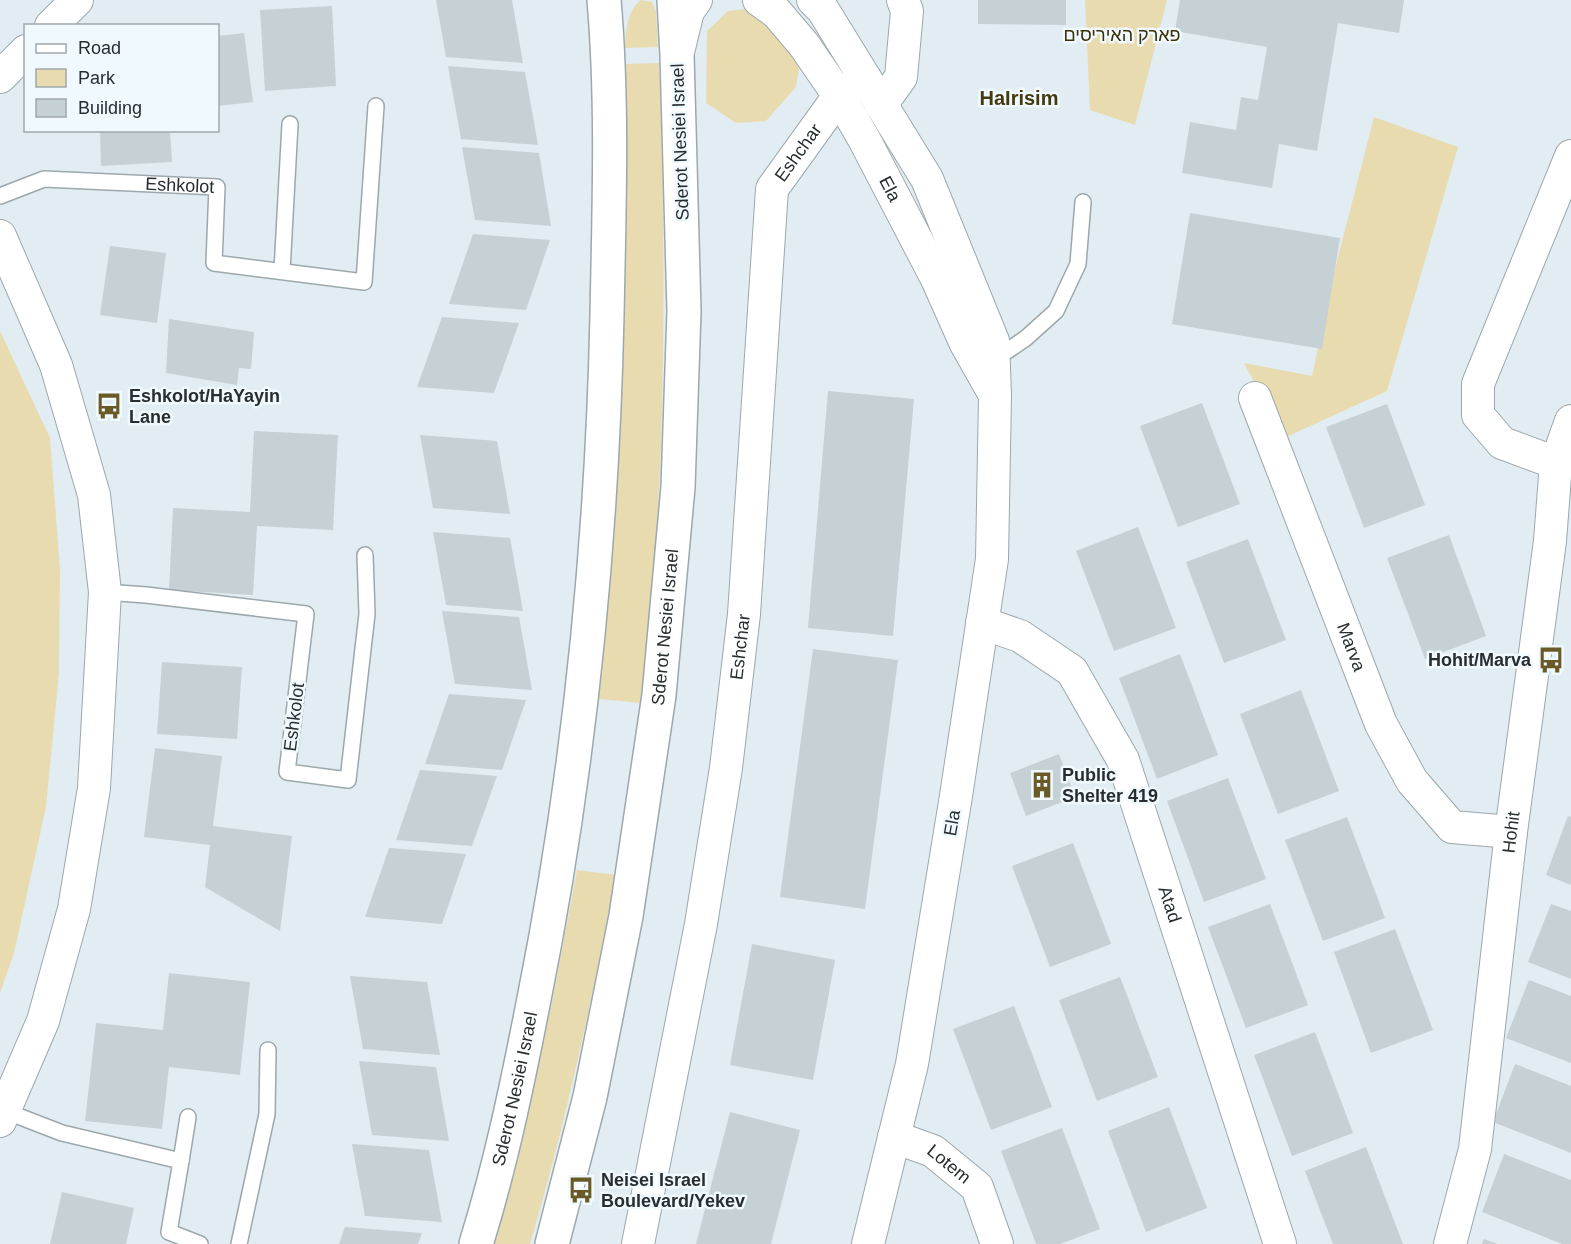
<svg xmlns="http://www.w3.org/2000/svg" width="1571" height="1244" font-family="Helvetica,'Noto Sans Hebrew',sans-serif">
	<rect width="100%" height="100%" fill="#e1edf2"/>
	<g fill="#e8dbb0">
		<path d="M 641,0 L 652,2 L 656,12 L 658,47 L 625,48 C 626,31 627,10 641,0 Z"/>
		<polygon points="1085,0 1167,0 1135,125 1090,110"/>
		<polygon points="757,8 801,54 796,87 766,121 736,123 706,103 707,31 728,11"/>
		<path d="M 659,63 C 665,224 666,384 656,544 C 652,597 646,650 641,703 L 599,699 L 613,543 L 622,361 L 625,64 Z"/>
		<polygon points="1374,117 1458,147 1387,391 1284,438 1244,363 1312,376 1337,261"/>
		<polygon points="0,331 50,438 60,569 59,673 46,807 14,953 0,993"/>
		<path d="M 577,870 L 616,875 C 592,999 566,1123 530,1244 L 493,1244 L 552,1003 Z"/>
	</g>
	<g fill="#c5d1d5">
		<polygon points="436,0 512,0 523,63 446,57"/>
		<polygon points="978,0 1066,0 1066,25 978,24"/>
		<polygon points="1180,0 1404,0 1399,33 1338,23 1317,151 1279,144 1272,188 1182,173 1190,122 1236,130 1241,97 1258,100 1267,47 1175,31"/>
		<polygon points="332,6 336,86 265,91 260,10"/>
		<polygon points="244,33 253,102 218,106 218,36"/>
		<polygon points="448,66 525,72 538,145 461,139"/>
		<polygon points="100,130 170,130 172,162 101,166"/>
		<polygon points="462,147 539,153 551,226 475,220"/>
		<polygon points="1190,213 1340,238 1322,349 1172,324"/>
		<polygon points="473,234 550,240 526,310 449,304"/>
		<polygon points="110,246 166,253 157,323 100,315"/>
		<polygon points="442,317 519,323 494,393 417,387"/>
		<polygon points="169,319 254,332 251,369 239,368 237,385 166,373"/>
		<polygon points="828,391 914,399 893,636 808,628"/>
		<polygon points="1202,403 1240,504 1178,527 1140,426"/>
		<polygon points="1387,404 1425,505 1364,528 1326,427"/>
		<polygon points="254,431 338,435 333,530 257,526 253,595 169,590 173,508 250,512"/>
		<polygon points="420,435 497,441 510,514 433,508"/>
		<polygon points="1138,527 1176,628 1114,651 1076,551"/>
		<polygon points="433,532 510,538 523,611 446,605"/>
		<polygon points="1449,535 1486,636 1425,659 1387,558"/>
		<polygon points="1248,539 1286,640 1224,663 1186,562"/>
		<polygon points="442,611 519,617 532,690 455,684"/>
		<polygon points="813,649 898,660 865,909 780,897"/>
		<polygon points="1180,654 1218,755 1157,779 1119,678"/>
		<polygon points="162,662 242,667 237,739 157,734"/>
		<polygon points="1301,690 1339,791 1278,814 1240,714"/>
		<polygon points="449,694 526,700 502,770 425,764"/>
		<polygon points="155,748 222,756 213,826 292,836 280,931 205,887 210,845 144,837"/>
		<polygon points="1059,754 1075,797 1026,816 1010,773"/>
		<polygon points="420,770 497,776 472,846 396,840"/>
		<polygon points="1228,778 1266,879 1204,902 1167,801"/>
		<polygon points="1568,816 1571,817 1571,885 1546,875"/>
		<polygon points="1347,817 1385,918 1323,941 1285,840"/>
		<polygon points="1073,843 1111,944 1050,967 1012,866"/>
		<polygon points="389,848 466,854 442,924 365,917"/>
		<polygon points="1270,904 1308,1005 1246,1028 1208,927"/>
		<polygon points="1551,904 1571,911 1571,979 1528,962"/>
		<polygon points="1395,929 1433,1030 1371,1053 1334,952"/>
		<polygon points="752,944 835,960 813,1080 730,1065"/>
		<polygon points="169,973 250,982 240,1075 169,1067 162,1129 85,1121 96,1023 163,1030"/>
		<polygon points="350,976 427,982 440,1055 363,1049"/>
		<polygon points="1120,977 1158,1077 1097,1101 1059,1000"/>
		<polygon points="1529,980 1571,996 1571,1063 1506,1038"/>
		<polygon points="1014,1006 1052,1107 991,1130 953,1029"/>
		<polygon points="1315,1032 1353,1133 1292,1156 1254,1055"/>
		<polygon points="359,1061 436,1067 449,1141 372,1135"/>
		<polygon points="1515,1064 1571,1086 1571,1153 1493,1122"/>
		<polygon points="1169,1107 1207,1208 1146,1232 1108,1131"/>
		<polygon points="730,1112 800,1130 771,1244 696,1244"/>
		<polygon points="1062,1128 1100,1229 1060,1244 1036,1244 1001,1151"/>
		<polygon points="352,1144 429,1150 442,1222 365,1216"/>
		<polygon points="1366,1147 1403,1244 1333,1244 1305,1171"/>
		<polygon points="1504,1154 1571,1180 1571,1244 1562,1244 1482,1212"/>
		<polygon points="62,1192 134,1208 126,1244 50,1244"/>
		<polygon points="345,1227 422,1233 418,1244 339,1244"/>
		<polygon points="1484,1239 1497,1244 1482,1244"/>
	</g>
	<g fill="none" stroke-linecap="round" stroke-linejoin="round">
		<g stroke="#9ca8ac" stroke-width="18">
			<g id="lane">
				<path id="s1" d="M 0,196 L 44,179 L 217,187 L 214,263 L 364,282 L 376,106"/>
				<polyline points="282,271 290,124"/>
				<polyline points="994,360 1026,338 1056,311 1078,264 1083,202"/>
				<polyline points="105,592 146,595 306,614 287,772 348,780 367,614 365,555"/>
				<polyline points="5,1111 62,1133 181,1161 169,1232 200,1244"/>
				<polyline points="181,1161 188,1117"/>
				<polyline points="239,1244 267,1114 268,1050"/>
			</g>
		</g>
		<g stroke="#9ca8ac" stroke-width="34">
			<g id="street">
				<path id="s2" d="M 759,0 L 777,13 L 804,45 L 839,96 L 864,139 L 937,279 L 966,344 L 992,390"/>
				<polyline points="813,0 823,10 927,179 993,341 995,396 992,559 956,796 912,1064 868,1244"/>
				<polyline points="51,26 77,0"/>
				<polyline points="679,48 688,11 696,0"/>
				<polyline points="0,77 26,51"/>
				<polyline points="881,105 901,77 907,11 903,0"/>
				<polyline points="0,236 56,365 94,495 105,592 94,788 74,909 43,1021 0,1121"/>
				<path id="s3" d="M 1255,398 L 1381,724 L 1412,781 L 1452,827 L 1511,832"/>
				<polyline points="1556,463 1502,443 1478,415 1478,384 1571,156"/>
				<path id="s4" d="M 982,623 L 1020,636 L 1072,671 L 1123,760 L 1280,1244"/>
				<path id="s5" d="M 894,1137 L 933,1151 L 977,1187 L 997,1244"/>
				<path id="s6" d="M 638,1244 L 701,924 L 726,768 L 744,614 L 772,189 L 839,96 L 865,78"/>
				<path id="s7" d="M 1450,1244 L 1475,1149 L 1511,832 L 1550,541 L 1556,463 L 1571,421"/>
			</g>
		</g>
		<g stroke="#9ca8ac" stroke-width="36">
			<g id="secondary">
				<path id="s8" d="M 476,1244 C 501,1164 518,1081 534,999 C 579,774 602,545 607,315 C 609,211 613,104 604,0"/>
				<path id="s9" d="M 552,1244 L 590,1097 L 626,916 L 659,695 L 678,487 L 684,311 L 677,55 L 674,0"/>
			</g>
		</g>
		<use href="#lane" stroke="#fff" stroke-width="15"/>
		<use href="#street" stroke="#fff" stroke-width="32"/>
		<use href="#secondary" stroke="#fff" stroke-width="33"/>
	</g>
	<defs>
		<g id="bus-bare" transform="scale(2.07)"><path d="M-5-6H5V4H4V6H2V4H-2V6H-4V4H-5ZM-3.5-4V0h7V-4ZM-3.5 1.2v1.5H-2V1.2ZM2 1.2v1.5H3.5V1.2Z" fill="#695a27" stroke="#f0fafe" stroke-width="2.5" paint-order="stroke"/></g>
		<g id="building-bare" transform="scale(2.07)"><path d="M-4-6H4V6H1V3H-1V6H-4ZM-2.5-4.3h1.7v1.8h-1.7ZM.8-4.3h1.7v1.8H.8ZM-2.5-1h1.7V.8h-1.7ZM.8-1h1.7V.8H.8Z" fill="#695a27" stroke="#f0fafe" stroke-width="2.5" paint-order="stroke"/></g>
	</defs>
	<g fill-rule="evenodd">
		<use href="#bus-bare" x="109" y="406"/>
		<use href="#bus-bare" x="1551" y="660"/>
		<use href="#building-bare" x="1042" y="785"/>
		<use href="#bus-bare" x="581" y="1190"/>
	</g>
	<g text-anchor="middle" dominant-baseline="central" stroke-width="5" stroke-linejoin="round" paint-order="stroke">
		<g font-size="18" fill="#3a2f06" stroke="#f0fafe">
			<text x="1122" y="35">פארק האיריסים</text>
		</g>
		<g font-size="18" fill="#282d2f" stroke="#f0fafe">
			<text transform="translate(680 142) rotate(-92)">Sderot Nesiei Israel</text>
			<text stroke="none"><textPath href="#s6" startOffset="1110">Eshchar</textPath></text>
			<text stroke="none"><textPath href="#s1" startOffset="183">Eshkolot</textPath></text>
			<text stroke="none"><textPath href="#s2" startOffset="232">Ela</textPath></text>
			<text stroke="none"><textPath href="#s9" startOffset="628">Sderot Nesiei Israel</textPath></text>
			<text stroke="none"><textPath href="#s6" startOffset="606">Eshchar</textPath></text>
			<text stroke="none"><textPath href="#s3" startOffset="267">Marva</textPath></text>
			<text transform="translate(294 717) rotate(-83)">Eshkolot</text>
			<text transform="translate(952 823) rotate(-80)">Ela</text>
			<text stroke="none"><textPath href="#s7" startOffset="417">Hohit</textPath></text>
			<text stroke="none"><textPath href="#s4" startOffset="357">Atad</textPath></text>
			<text stroke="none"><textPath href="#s8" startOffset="160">Sderot Nesiei Israel</textPath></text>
			<text stroke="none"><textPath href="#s5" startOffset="62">Lotem</textPath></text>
		</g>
		<g font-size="18" font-weight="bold" fill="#282d2f" stroke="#f0fafe" text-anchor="start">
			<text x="129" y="396">Eshkolot/HaYayin<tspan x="129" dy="21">Lane</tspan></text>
			<text x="1531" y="660" text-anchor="end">Hohit/Marva</text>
			<text x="1062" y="775">Public<tspan x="1062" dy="21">Shelter 419</tspan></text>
			<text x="601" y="1180">Neisei Israel<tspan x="601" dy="21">Boulevard/Yekev</tspan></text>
		</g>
		<g font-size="20" font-weight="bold" fill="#463a11" stroke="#f0fafe">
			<text x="1019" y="98">HaIrisim</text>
		</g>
	</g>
	<rect x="24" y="24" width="195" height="108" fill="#f0fafe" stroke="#a0a8ab" stroke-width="1.5"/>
	<rect x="36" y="44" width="30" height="9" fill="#ffffff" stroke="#a0a8ab" stroke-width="1.5"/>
	<text x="78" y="54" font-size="18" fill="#282d2f">Road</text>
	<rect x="36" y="69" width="30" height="18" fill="#e8dbb0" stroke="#a0a8ab" stroke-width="1.5"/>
	<text x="78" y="84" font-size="18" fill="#282d2f">Park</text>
	<rect x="36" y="99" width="30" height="18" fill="#c5d1d5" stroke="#a0a8ab" stroke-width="1.5"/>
	<text x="78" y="114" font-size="18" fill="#282d2f">Building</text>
</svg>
